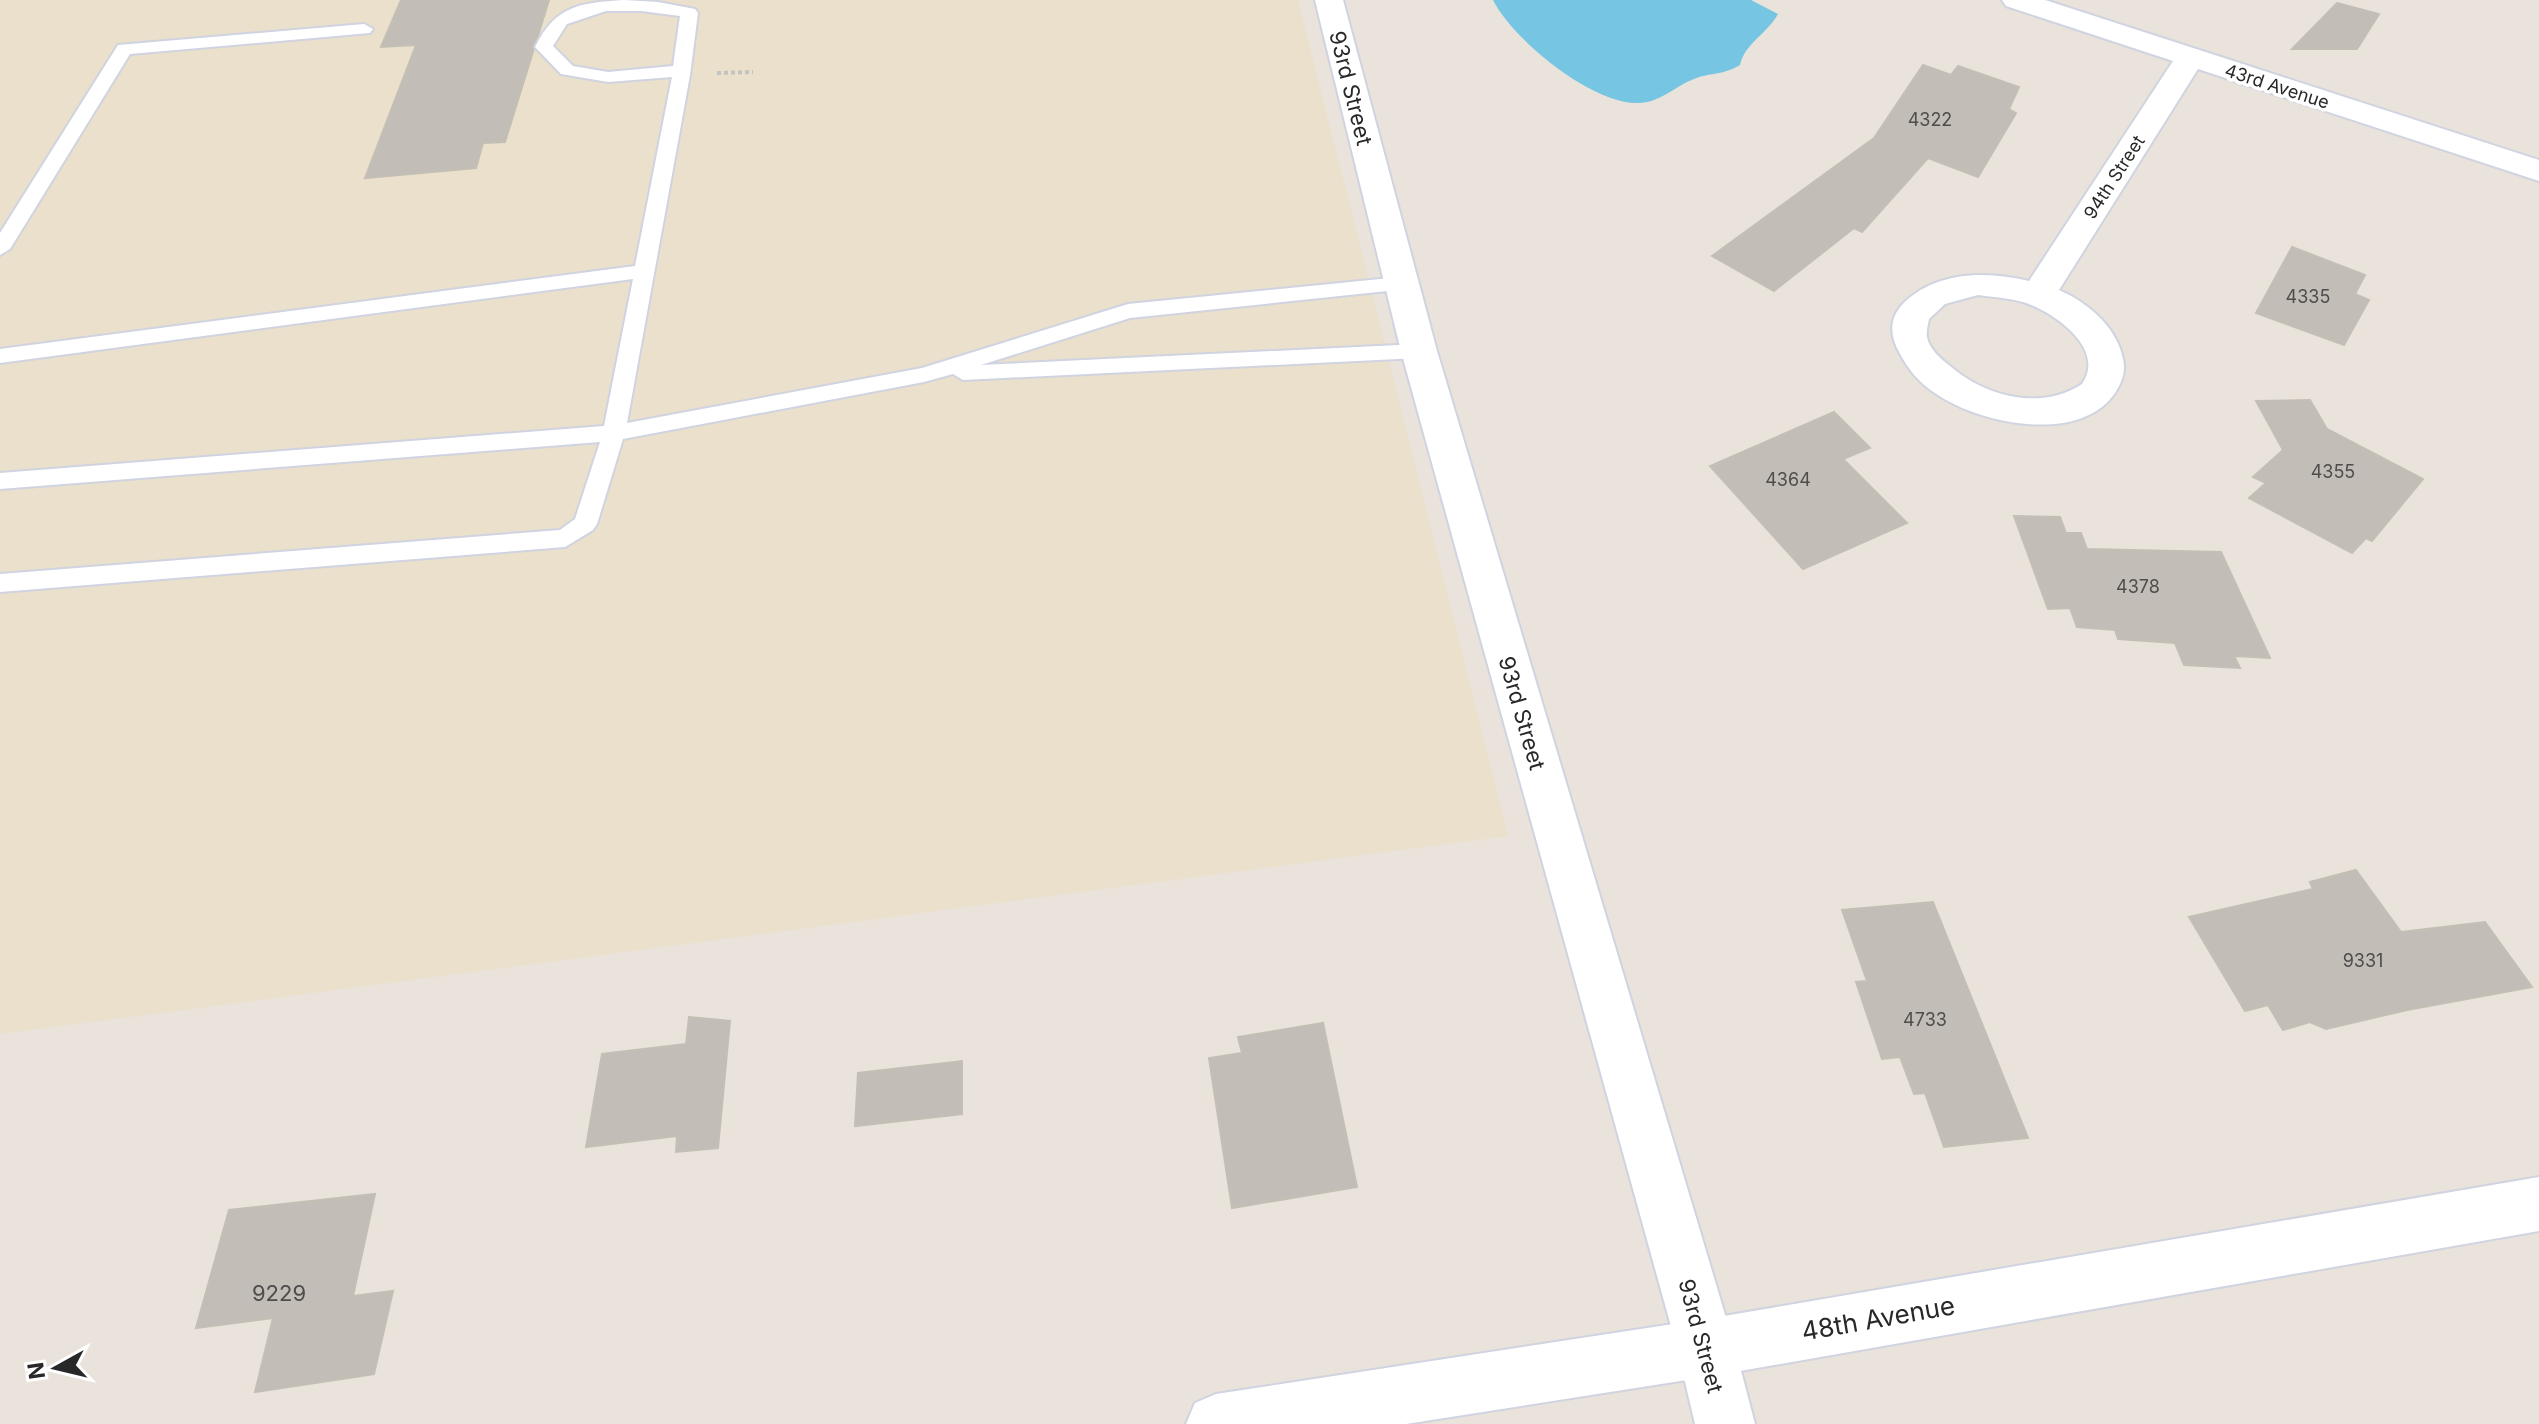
<svg xmlns="http://www.w3.org/2000/svg" width="2539" height="1424" font-family="Inter,sans-serif">
	<rect width="100%" height="100%" fill="#e9e3db"/>
	<polygon fill="#eae0cb" points="0,0 1298,0 1508,836 0,1034"/>
	<path fill="#76c5e3" d="M 1493,0 L 1751,0 L 1778,14 C 1767,34 1745,43 1740,65 C 1721,76 1711,72 1694,79 C 1675,86 1660,103 1638,103 C 1592,104 1513,40 1493,0 Z"/>
	<g fill="#c2bdb6" stroke="#c4bfb5" stroke-width="2">
		<polygon points="401,0 549,0 505,142 483,143 476,168 365,178 416,45 381,47"/>
		<polygon points="2337,3 2379,14 2357,49 2292,49"/>
		<polygon points="1923,65 1951,75 1958,66 2019,87 2009,109 2016,113 1978,177 1928,158 1862,232 1854,228 1774,291 1712,256 1874,138"/>
		<polygon points="2292,247 2365,275 2355,294 2369,300 2344,345 2256,313"/>
		<polygon points="2310,400 2327,429 2423,479 2372,541 2366,538 2352,553 2249,498 2266,483 2253,477 2283,450 2256,401"/>
		<polygon points="1834,412 1870,448 1843,459 1907,523 1803,569 1710,466"/>
		<polygon points="2014,516 2060,517 2066,533 2081,533 2087,549 2221,552 2270,658 2234,656 2240,668 2184,665 2175,643 2118,639 2115,630 2077,627 2070,608 2048,609"/>
		<polygon points="2356,870 2401,932 2485,922 2532,987 2407,1010 2326,1029 2310,1022 2283,1030 2268,1005 2245,1011 2189,917 2313,889 2310,882"/>
		<polygon points="1933,902 2028,1138 1944,1147 1925,1093 1914,1094 1900,1057 1882,1059 1856,982 1867,981 1842,910"/>
		<polygon points="689,1017 730,1021 718,1148 676,1152 677,1136 586,1147 602,1054 686,1044"/>
		<polygon points="1323,1023 1357,1187 1232,1208 1209,1058 1242,1053 1238,1037"/>
		<polygon points="962,1061 962,1114 855,1126 858,1073"/>
		<polygon points="375,1194 353,1296 393,1291 374,1374 255,1392 273,1318 196,1328 229,1210"/>
	</g>
	<g fill="none" stroke-linecap="round" stroke-linejoin="round">
		<g stroke="#d0d3e0" stroke-width="4">
			<g id="service">
				<path d="M 624,0 L 658,2 L 695,9 L 698,13 L 690,75 L 627,423 L 922,368 L 1128,304 L 1400,277 L 1407,279 L 1410,284 L 1407,289 L 1130,318 L 981,365 L 1419,344 L 1427,346 L 1430,351 L 1427,356 L 1419,358 L 963,380 L 953,374 L 924,382 L 623,439 L 597,524 L 593,530 L 565,547 L 0,592 L 0,574 L 560,530 L 575,519 L 600,442 L 0,489 L 0,473 L 604,426 L 633,279 L 0,363 L 0,349 L 635,266 L 672,77 L 608,82 L 567,75 L 561,74 L 535,47 C 556,5 580,3 624,0 ZM 606,11 L 641,11 L 680,16 L 673,66 L 608,72 L 573,66 L 553,46 L 567,24 Z"/>
				<polygon points="364,24 373,29 370,33 130,54 10,249 0,255 0,233 118,45"/>
			</g>
		</g>
		<g stroke="#d0d3e0" stroke-width="4">
			<g id="minor">
				<path d="M 2002,0 L 2045,0 L 2539,160 L 2539,181 L 2198,69 L 2059,290 C 2087,302 2117,327 2123,359 C 2126,372 2122,382 2115,393 C 2080,445 1978,424 1935,393 C 1919,383 1908,369 1899,352 C 1888,332 1890,314 1908,299 C 1941,271 1989,271 2029,281 L 2173,61 L 2006,6 ZM 1978,295 C 1993,297 2008,298 2023,302 C 2052,311 2107,348 2082,384 C 2041,411 1986,397 1950,366 C 1941,359 1929,349 1927,337 C 1926,332 1928,324 1929,319 L 1945,304 Z"/>
				<polygon points="2539,1177 2539,1231 1706,1377 1406,1424 1186,1424 1195,1403 1216,1394 1706,1319"/>
			</g>
		</g>
		<g stroke="#d0d3e0" stroke-width="4">
			<polygon id="tertiary" points="1315,0 1343,0 1437,351 1735,1348 1755,1424 1695,1424 1677,1348 1401,351"/>
		</g>
		<polyline stroke="#c3c3c3" stroke-width="4" stroke-dasharray="4 3" stroke-linecap="butt" points="717,73 753,72"/>
		<use href="#service" fill="#fff" fill-rule="evenodd"/>
		<use href="#minor" fill="#fff" fill-rule="evenodd"/>
		<use href="#tertiary" fill="#fff" fill-rule="evenodd"/>
	</g>
	<g text-anchor="middle" dominant-baseline="central" stroke-width="7" stroke-linejoin="round" paint-order="stroke">
		<g font-size="18" fill="#282828" stroke="#fff">
			<text transform="translate(2277 86) rotate(18)">43rd Avenue</text>
			<text transform="translate(2114 177) rotate(-57)">94th Street</text>
		</g>
		<g font-size="18" fill="#4e4d4c">
			<text x="1930" y="119">4322</text>
			<text x="2308" y="296">4335</text>
			<text x="2333" y="471">4355</text>
			<text x="1788" y="479">4364</text>
			<text x="2138" y="586">4378</text>
			<text x="2363" y="960">9331</text>
			<text x="1925" y="1019">4733</text>
		</g>
		<g font-size="22" fill="#282828" stroke="#fff">
			<text transform="translate(1351 88) rotate(76)">93rd Street</text>
			<text transform="translate(1522 713) rotate(74)">93rd Street</text>
			<text transform="translate(1701 1336) rotate(75)">93rd Street</text>
		</g>
		<g font-size="22" fill="#4e4d4c">
			<text x="279" y="1293">9229</text>
		</g>
		<g font-size="26" fill="#282828" stroke="#fff">
			<text transform="translate(1878 1318) rotate(-10)">48th Avenue</text>
		</g>
	</g>
	<g transform="translate(56 1368) rotate(262)" stroke="#ffffff" stroke-width="6" paint-order="stroke">
	<path d="M0-6L14 30L0 20L-14 30Z" fill="#282828"/>
	<text y="-12" font-size="22" font-weight="bold" text-anchor="middle" fill="#282828">N</text>
	</g>
</svg>
